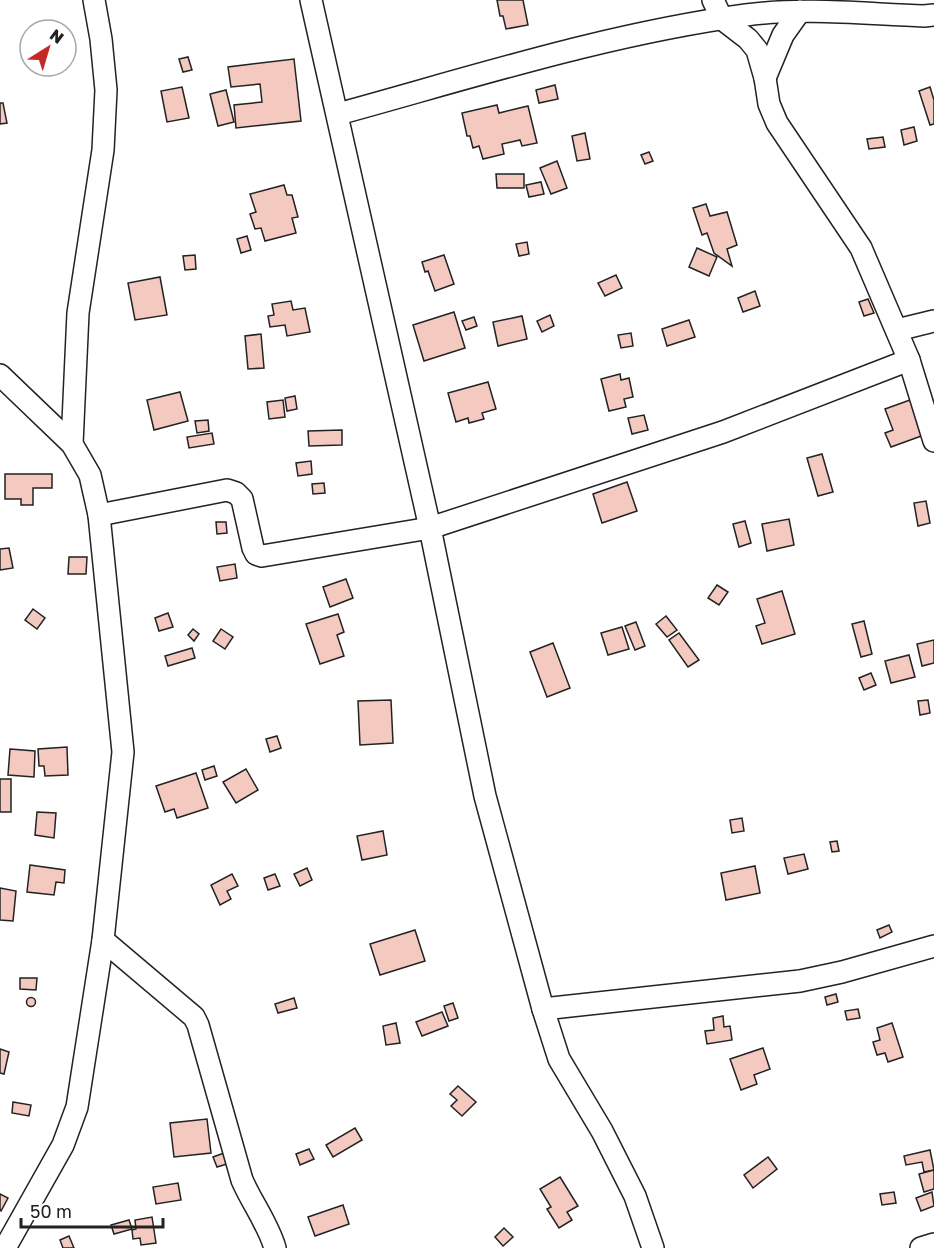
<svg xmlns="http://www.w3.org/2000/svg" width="934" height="1248" font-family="'Golos Text',sans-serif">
	<rect width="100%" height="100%" fill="#fff"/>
	<g fill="#f3c9c0" stroke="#222" stroke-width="1.5">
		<polygon points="497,0 523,0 528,25 506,29 503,16 500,16"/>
		<polygon points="188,57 192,70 183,72 179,59"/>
		<polygon points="294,59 301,121 236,128 234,105 262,102 260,84 231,87 228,67"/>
		<polygon points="555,85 558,99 539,103 536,90"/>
		<polygon points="182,87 189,118 167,122 161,91"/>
		<polygon points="930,87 934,100 934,124 930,125 919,91"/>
		<polygon points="226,90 234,122 218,126 210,94"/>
		<polygon points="0,103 3,103 7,123 0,124"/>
		<polygon points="497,105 499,113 528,106 537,143 522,146 520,140 502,144 504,154 483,159 479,146 473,148 470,136 467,136 462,113"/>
		<polygon points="914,127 917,141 904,145 901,130"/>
		<polygon points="585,133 590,159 577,161 572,136"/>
		<polygon points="883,137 885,147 869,149 867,139"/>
		<polygon points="649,152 653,161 645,164 641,155"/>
		<polygon points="557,161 567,188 551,194 540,168"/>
		<polygon points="496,174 524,174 524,188 497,188"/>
		<polygon points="541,182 544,194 529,197 526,185"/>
		<polygon points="284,185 287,195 292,195 298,217 292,218 296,233 265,241 261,228 255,229 250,214 256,212 250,194"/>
		<polygon points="706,204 710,216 727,212 737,245 727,249 732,266 714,253 707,233 702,235 693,208"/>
		<polygon points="247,236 251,250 241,253 237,239"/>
		<polygon points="527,242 529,254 519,256 516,244"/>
		<polygon points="697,248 717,257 709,276 689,267"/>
		<polygon points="195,255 196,269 185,270 183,256"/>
		<polygon points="444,255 454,284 435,291 428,271 425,272 422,262"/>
		<polygon points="616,275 622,288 605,296 598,283"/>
		<polygon points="160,277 167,315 135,320 128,283"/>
		<polygon points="755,291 760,306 743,312 738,298"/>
		<polygon points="868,299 874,313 864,316 859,302"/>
		<polygon points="291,301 293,310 305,308 310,332 287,336 285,325 270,327 268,316 274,315 272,304"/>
		<polygon points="454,312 465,348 424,361 413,325"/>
		<polygon points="550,315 554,326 542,332 537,321"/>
		<polygon points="522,316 527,339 498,346 493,322"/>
		<polygon points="474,317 477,326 466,330 462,321"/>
		<polygon points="689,320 695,337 667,346 662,329"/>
		<polygon points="631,333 633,346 621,348 618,335"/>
		<polygon points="261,334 264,368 248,369 245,336"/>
		<polygon points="620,374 621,380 629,378 633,397 624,399 626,407 609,411 601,379"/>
		<polygon points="488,382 496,409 482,413 484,419 469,423 468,418 456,422 448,393"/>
		<polygon points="180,392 188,421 154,430 147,400"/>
		<polygon points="295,396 297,409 287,411 285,398"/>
		<polygon points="283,400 285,417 269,419 267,402"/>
		<polygon points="910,400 924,435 891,447 885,433 893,430 885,409"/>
		<polygon points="644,415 648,430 632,434 628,418"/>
		<polygon points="208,420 209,431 197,433 195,421"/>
		<polygon points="342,430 342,445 309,446 308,431"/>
		<polygon points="212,433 214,444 189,448 187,437"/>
		<polygon points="822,454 833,492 818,496 807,458"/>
		<polygon points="311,461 312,474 298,476 296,463"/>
		<polygon points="5,474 52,474 52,488 33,488 33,505 21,505 21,499 5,499"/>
		<polygon points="627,482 637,511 602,523 593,494"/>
		<polygon points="324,483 325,493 313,494 312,484"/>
		<polygon points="926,501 930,523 918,526 914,503"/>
		<polygon points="789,519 794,545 767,551 762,524"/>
		<polygon points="745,521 751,543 739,547 733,524"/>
		<polygon points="216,522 226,522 227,533 217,534"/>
		<polygon points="9,548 13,568 0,570 0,549"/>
		<polygon points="69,557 87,557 86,574 68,574"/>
		<polygon points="235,564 237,578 220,581 217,567"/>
		<polygon points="346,579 353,598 330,607 323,587"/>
		<polygon points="717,585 728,592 719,605 708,598"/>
		<polygon points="782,591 795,634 762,644 756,626 765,623 757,599"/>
		<polygon points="33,609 45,618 37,629 25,620"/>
		<polygon points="168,613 173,627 159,631 155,618"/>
		<polygon points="338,614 344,632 337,635 344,656 320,664 306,624"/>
		<polygon points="666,616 677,630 667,637 656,624"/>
		<polygon points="864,621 872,654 861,657 852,624"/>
		<polygon points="636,622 645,646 635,650 625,626"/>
		<polygon points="622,627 629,649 608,655 601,633"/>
		<polygon points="193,629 199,634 194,641 188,635"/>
		<polygon points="221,629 233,637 225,649 213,641"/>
		<polygon points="679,633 699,660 688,667 669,640"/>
		<polygon points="934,640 934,663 922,666 917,644"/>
		<polygon points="553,643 570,688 547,697 530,652"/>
		<polygon points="192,648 195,658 168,666 165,656"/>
		<polygon points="909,655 915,677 891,683 885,661"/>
		<polygon points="871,673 876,685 864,690 859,678"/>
		<polygon points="391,700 393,743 360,745 358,701"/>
		<polygon points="928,700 930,713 920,715 918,701"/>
		<polygon points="277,736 281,748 270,752 266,739"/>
		<polygon points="67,747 68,775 45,776 44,766 39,766 38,749"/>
		<polygon points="10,749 35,751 34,777 8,775"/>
		<polygon points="214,766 217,776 205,780 202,770"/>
		<polygon points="246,769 258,790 236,803 223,782"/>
		<polygon points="196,773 208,808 177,818 174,809 165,812 156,786"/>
		<rect x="0" y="779" width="11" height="33"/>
		<polygon points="37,812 56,813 54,838 35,835"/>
		<polygon points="742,818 744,831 732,833 730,820"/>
		<polygon points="383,831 387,855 362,860 357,836"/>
		<polygon points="837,841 839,851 832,852 830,842"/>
		<polygon points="804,854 808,869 788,874 784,858"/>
		<polygon points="30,865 65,870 64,883 56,882 54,895 27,892"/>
		<polygon points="755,866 760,893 726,900 721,873"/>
		<polygon points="307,868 312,880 300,886 294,874"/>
		<polygon points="232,874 238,886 227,891 231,899 220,905 211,885"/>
		<polygon points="275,874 280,886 268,890 264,878"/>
		<polygon points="0,888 16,891 13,921 0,920"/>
		<polygon points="889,925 892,932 880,938 877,930"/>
		<polygon points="415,930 425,961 380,975 370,944"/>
		<polygon points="20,978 37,978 36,990 20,989"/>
		<polygon points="836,994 838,1002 827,1005 825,997"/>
		<circle cx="31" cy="1002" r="4.5"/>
		<polygon points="294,998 297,1008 278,1013 275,1004"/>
		<polygon points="453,1003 458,1018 449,1021 444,1006"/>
		<polygon points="858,1009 860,1018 847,1020 845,1011"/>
		<polygon points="442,1012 448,1026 422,1036 416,1022"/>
		<polygon points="723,1016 724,1027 730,1026 732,1040 707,1044 705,1031 714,1030 713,1018"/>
		<polygon points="396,1023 400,1043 386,1045 383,1026"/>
		<polygon points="892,1023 903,1057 888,1062 885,1053 877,1055 873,1042 880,1040 877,1028"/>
		<polygon points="763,1048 770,1069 754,1075 757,1084 741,1090 730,1059"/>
		<polygon points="0,1049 9,1052 4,1074 0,1073"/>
		<polygon points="458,1086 476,1102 462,1116 451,1106 457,1100 450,1094"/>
		<polygon points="13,1102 31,1105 29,1116 12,1113"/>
		<polygon points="207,1119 211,1153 174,1157 170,1123"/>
		<polygon points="355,1128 362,1140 333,1157 326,1145"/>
		<polygon points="309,1149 314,1159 300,1165 296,1154"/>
		<polygon points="930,1150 934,1170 924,1172 922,1162 906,1165 904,1156"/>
		<polygon points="224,1153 227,1164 217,1167 213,1157"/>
		<polygon points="768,1157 777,1169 753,1188 744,1175"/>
		<polygon points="934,1170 934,1189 924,1192 919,1174"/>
		<polygon points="560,1177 578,1206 567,1212 572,1220 559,1228 547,1209 551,1207 540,1189"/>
		<polygon points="178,1183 181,1200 156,1204 153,1187"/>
		<polygon points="894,1192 896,1203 882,1205 880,1194"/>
		<polygon points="932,1192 934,1206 921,1211 916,1198"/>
		<polygon points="0,1194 8,1198 1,1211 0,1210"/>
		<polygon points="343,1205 349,1224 315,1236 308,1217"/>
		<polygon points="152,1217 156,1243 141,1245 140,1238 133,1239 132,1230 136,1229 135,1220"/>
		<polygon points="129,1220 132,1229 114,1234 111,1225"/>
		<polygon points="504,1228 513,1237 503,1246 495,1237"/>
		<polygon points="69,1236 74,1248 63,1248 60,1240"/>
	</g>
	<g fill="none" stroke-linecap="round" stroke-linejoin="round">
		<g stroke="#222" stroke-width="24">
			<g id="minor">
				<polyline points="311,0 430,528 485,796 543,1009 559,1059 602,1131 635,1196 653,1248"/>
				<polyline points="713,0 722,19 748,39 757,50 765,78 769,104 777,123 861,248 909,360 934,441"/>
				<polyline points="765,78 783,35 800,11"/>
				<path d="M 338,114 C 473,77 607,34 746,15 C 805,7 865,14 924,16 L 934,15"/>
				<polyline points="897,330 934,321"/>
				<polyline points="0,375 72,444 90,475 99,515 123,752 103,940 77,1107 63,1145 5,1248"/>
				<polyline points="72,444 78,313 103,150 106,90 101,39 94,0"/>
				<polyline points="99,515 227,490 236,493 242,499 253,548 256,554 262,556 430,528 723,432 909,360"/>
				<path d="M 103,940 L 194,1017 L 198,1025 L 242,1180 C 252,1203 268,1224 275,1248"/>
				<polyline points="543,1009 800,981 842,972 934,946"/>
				<polyline points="921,1248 934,1244"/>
			</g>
		</g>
		<use href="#minor" stroke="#fff" stroke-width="21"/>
	</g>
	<g transform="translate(48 48) rotate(37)"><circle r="28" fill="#ffffff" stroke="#a7a7a7" stroke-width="1.5"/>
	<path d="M0-4.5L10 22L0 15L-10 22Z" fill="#c62828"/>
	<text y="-9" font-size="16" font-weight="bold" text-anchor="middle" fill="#222222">N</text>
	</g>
	<path d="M21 1218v9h142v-9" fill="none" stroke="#222222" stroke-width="3"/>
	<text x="30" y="1218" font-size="18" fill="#222222" stroke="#ffffff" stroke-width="4.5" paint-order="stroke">50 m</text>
</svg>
